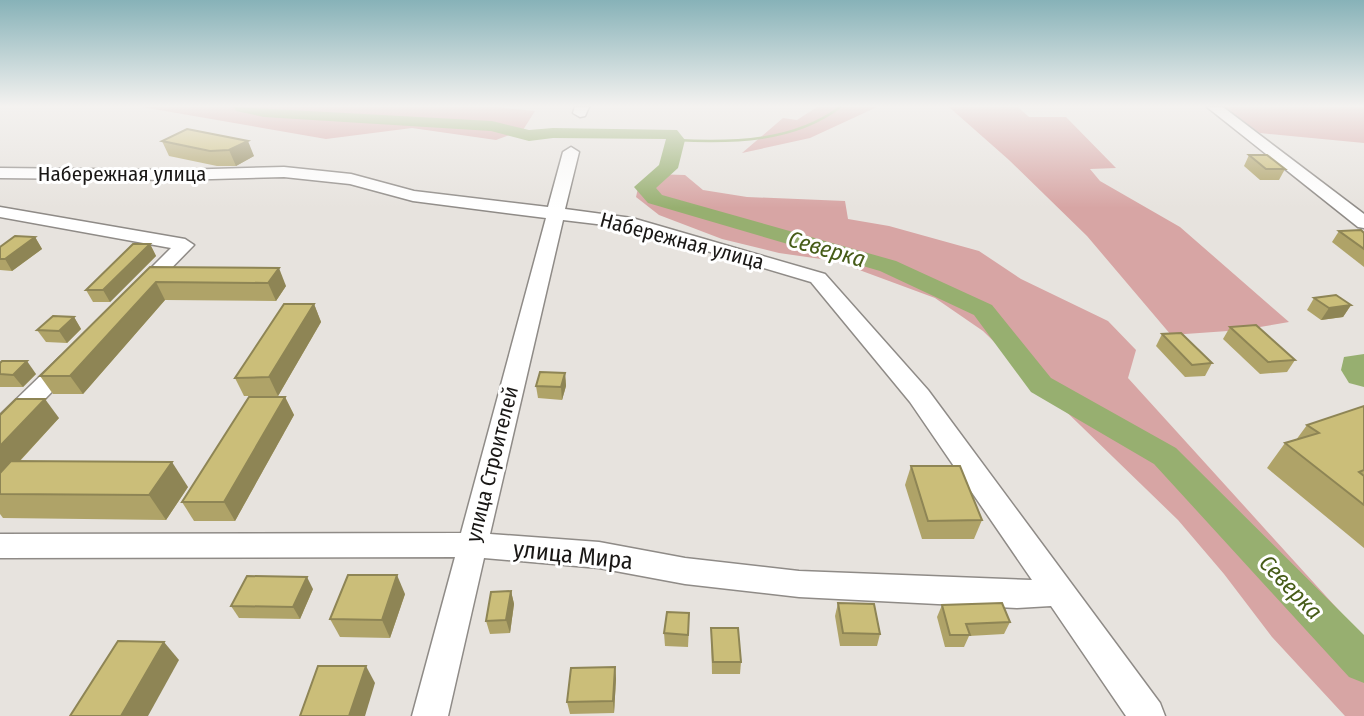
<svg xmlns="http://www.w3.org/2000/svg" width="1364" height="716" font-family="'Fira Sans Condensed',sans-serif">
	<rect width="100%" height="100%" fill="#e7e3de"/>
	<g fill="#d7a5a4">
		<polygon points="142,107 496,107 535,111 523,130 496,140 412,128 326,139"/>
		<polygon points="817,107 877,107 810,138 742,153 783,118 797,120"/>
		<polygon points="949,107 1018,107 1029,117 1066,117 1116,168 1090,169 1100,181 1180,227 1289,322 1242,330 1171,335 1087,236 1009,160"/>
		<polygon points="1222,107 1364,107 1364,143 1260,133"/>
		<polygon points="652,174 685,175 703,190 747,197 845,201 848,219 889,226 979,251 1021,279 1108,321 1136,350 1128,378 1364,638 1364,716 1345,716 1272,637 1224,574 1178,520 983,331 935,298 835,261 779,253 722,239 659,215 636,197 639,184"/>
	</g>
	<polygon fill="#97af70" points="1364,354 1364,387 1349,383 1341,370 1344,357"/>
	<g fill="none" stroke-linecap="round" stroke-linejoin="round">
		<path stroke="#97af70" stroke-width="2.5" d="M 676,140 C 732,143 794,142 840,107"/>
		<polygon fill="#97af70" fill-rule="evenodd" points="234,107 492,121 529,130 553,128 677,130 685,140 678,168 656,188 662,195 896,261 992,305 1051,378 1176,448 1364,635 1364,683 1349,677 1154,464 1031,392 974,315 880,271 648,203 634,187 659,165 666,139 553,138 529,141 491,131 264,117 236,111"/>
		<g stroke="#8f8b87" stroke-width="3">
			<g id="minor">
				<polygon points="575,107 589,107 585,116 580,117 573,113"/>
				<polygon points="1207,107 1223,107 1364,214 1364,228 1358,227"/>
				<path d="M 571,147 L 579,152 L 565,209 L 632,218 L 825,274 L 928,390 L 1160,703 L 1165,716 L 1126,716 L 1051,606 L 1017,608 L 799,597 L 685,584 L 599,568 L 484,558 L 448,716 L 412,716 L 455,557 L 0,558 L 0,534 L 461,533 L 546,218 L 413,201 L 350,184 L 284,177 L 177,180 L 0,178 L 0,168 L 177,170 L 284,167 L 351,174 L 414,191 L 548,207 L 563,152 ZM 563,220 L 630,228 L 811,282 L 910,402 L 1032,580 L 799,571 L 685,558 L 599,542 L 490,534 Z"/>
				<polygon points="0,207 185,239 194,245 148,292 134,292 131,288 171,248 0,217"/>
				<polygon points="68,355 76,357 79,362 76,367 9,436 0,439 0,415 60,357"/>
			</g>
		</g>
		<use href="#minor" fill="#fff" fill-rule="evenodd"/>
	</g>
	<g fill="#afa368">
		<polygon points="187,129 254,156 236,166 217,166 169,156 162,141"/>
		<polygon points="1249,155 1285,169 1279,180 1260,180 1244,166"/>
		<polygon points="1339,231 1364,233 1364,267 1332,242"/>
		<polygon points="35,237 42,249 12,271 0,270 0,247"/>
		<polygon points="150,244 156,256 110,302 93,302 86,290"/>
		<polygon points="150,267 286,286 276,301 165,300 83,394 53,394 40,376"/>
		<polygon points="1314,298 1351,305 1343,317 1321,320 1307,310"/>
		<polygon points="314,304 321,322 278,396 244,396 235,378"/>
		<polygon points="74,317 81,329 67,343 46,342 37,330"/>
		<polygon points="1230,327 1295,360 1287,372 1260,374 1223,339"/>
		<polygon points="1162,334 1212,363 1205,376 1185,377 1156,346"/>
		<polygon points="0,363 36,374 23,387 0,387"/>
		<polygon points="565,373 566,386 562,400 538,398 536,386"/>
		<polygon points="285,397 294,415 235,521 194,521 182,502"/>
		<polygon points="1364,406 1364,548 1267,468 1285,443 1296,440 1307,425"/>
		<polygon points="0,415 59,418 20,461 188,487 166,520 3,518 0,514"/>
		<polygon points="911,466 982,520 974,539 922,539 905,485"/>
		<polygon points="313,589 300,619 239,618 231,606"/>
		<polygon points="511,591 514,604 510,633 490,634 486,621"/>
		<polygon points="405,594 390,638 340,637 330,619"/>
		<polygon points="838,603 880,634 877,646 840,646 835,616"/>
		<polygon points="942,605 1010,622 1004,634 969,636 964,647 945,647 937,617"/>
		<polygon points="689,626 688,647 665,646 664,633"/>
		<polygon points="711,628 741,662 740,674 712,674"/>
		<polygon points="615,667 616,679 614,713 570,714 567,702"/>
	</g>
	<g fill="#8e8555">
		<polygon points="248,141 254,156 236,166 229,150"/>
		<polygon points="35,237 42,249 12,271 5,259"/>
		<polygon points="150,244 156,256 110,302 103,290"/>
		<polygon points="279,268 286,286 276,301 268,283"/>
		<polygon points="156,282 165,300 83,394 70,376"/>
		<polygon points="314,304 321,322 278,396 269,377"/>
		<polygon points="1351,305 1343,317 1321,320 1329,308"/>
		<polygon points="74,317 81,329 67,343 59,331"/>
		<polygon points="27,361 36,374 23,387 13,375"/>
		<polygon points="565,373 566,386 562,400 561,387"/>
		<polygon points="285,397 294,415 235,521 224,502"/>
		<polygon points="45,399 59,418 0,482 0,446"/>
		<polygon points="172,462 188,487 166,520 149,495"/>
		<polygon points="397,575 405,594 390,638 382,620"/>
		<polygon points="307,577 313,589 300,619 293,607"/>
		<polygon points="511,591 514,604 510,633 506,620"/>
		<polygon points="164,642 179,660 148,716 121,716"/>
		<polygon points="366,666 375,683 365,716 349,716"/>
		<polygon points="615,667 616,679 614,713 613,701"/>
	</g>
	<g fill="#cbbe79" stroke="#8e8555" stroke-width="2">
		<polygon points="187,129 248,141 229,150 210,151 162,141"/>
		<polygon points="1249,155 1267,155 1285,169 1266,169"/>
		<polygon points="1361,230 1364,233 1364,249 1339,231"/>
		<polygon points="15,236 35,237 5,259 0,259 0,247"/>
		<polygon points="133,244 150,244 103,290 86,290"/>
		<polygon points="150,267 279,268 268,283 156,282 70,376 40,376"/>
		<polygon points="1336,295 1351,305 1329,308 1314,298"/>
		<polygon points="284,304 314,304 269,377 235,378"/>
		<polygon points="53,316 74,317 59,331 37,330"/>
		<polygon points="1256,325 1295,360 1268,362 1230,327"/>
		<polygon points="1181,333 1212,363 1192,365 1162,334"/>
		<polygon points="2,361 27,361 13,375 0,374 0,363"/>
		<polygon points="540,372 565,373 561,387 536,386"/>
		<polygon points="249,397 285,397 224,502 182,502"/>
		<polygon points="16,399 45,399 0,446 0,415"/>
		<polygon points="1364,406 1364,470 1359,472 1364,476 1364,505 1285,443 1319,433 1307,425"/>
		<polygon points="11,461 172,462 149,495 0,494 0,473"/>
		<polygon points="911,466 960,466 982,520 928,521"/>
		<polygon points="348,575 397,575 382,620 330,619"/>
		<polygon points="247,576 307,577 293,607 231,606"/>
		<polygon points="511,591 506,620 486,621 491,592"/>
		<polygon points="838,603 874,604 880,634 843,633"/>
		<polygon points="1002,603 1010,622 966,624 970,635 950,635 942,605"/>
		<polygon points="667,612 689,613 688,635 664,633"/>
		<polygon points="711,628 738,628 741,662 713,662"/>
		<polygon points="118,641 164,642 121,716 70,716"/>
		<polygon points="318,666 366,666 349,716 300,716"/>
		<polygon points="615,667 613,701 567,702 571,668"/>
	</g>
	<linearGradient id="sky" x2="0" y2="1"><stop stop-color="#87b2b8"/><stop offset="0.51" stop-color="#f4f2f0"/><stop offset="1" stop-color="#f4f2f0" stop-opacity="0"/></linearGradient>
	<rect width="1364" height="208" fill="url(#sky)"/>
	<g text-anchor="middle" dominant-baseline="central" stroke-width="6" stroke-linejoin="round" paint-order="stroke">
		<g font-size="21" fill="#191715" stroke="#fff">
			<text x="122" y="174">Набережная улица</text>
			<text transform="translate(682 241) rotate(15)">Набережная улица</text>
			<text transform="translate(492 464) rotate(-76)">улица Строителей</text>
		</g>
		<g font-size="23" font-style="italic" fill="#465c18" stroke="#fff">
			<text transform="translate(827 249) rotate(16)">Северка</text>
			<text transform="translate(1291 587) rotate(46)">Северка</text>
		</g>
		<g font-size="24" fill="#191715" stroke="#fff">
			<text transform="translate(573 555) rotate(6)">улица Мира</text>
		</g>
	</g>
</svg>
